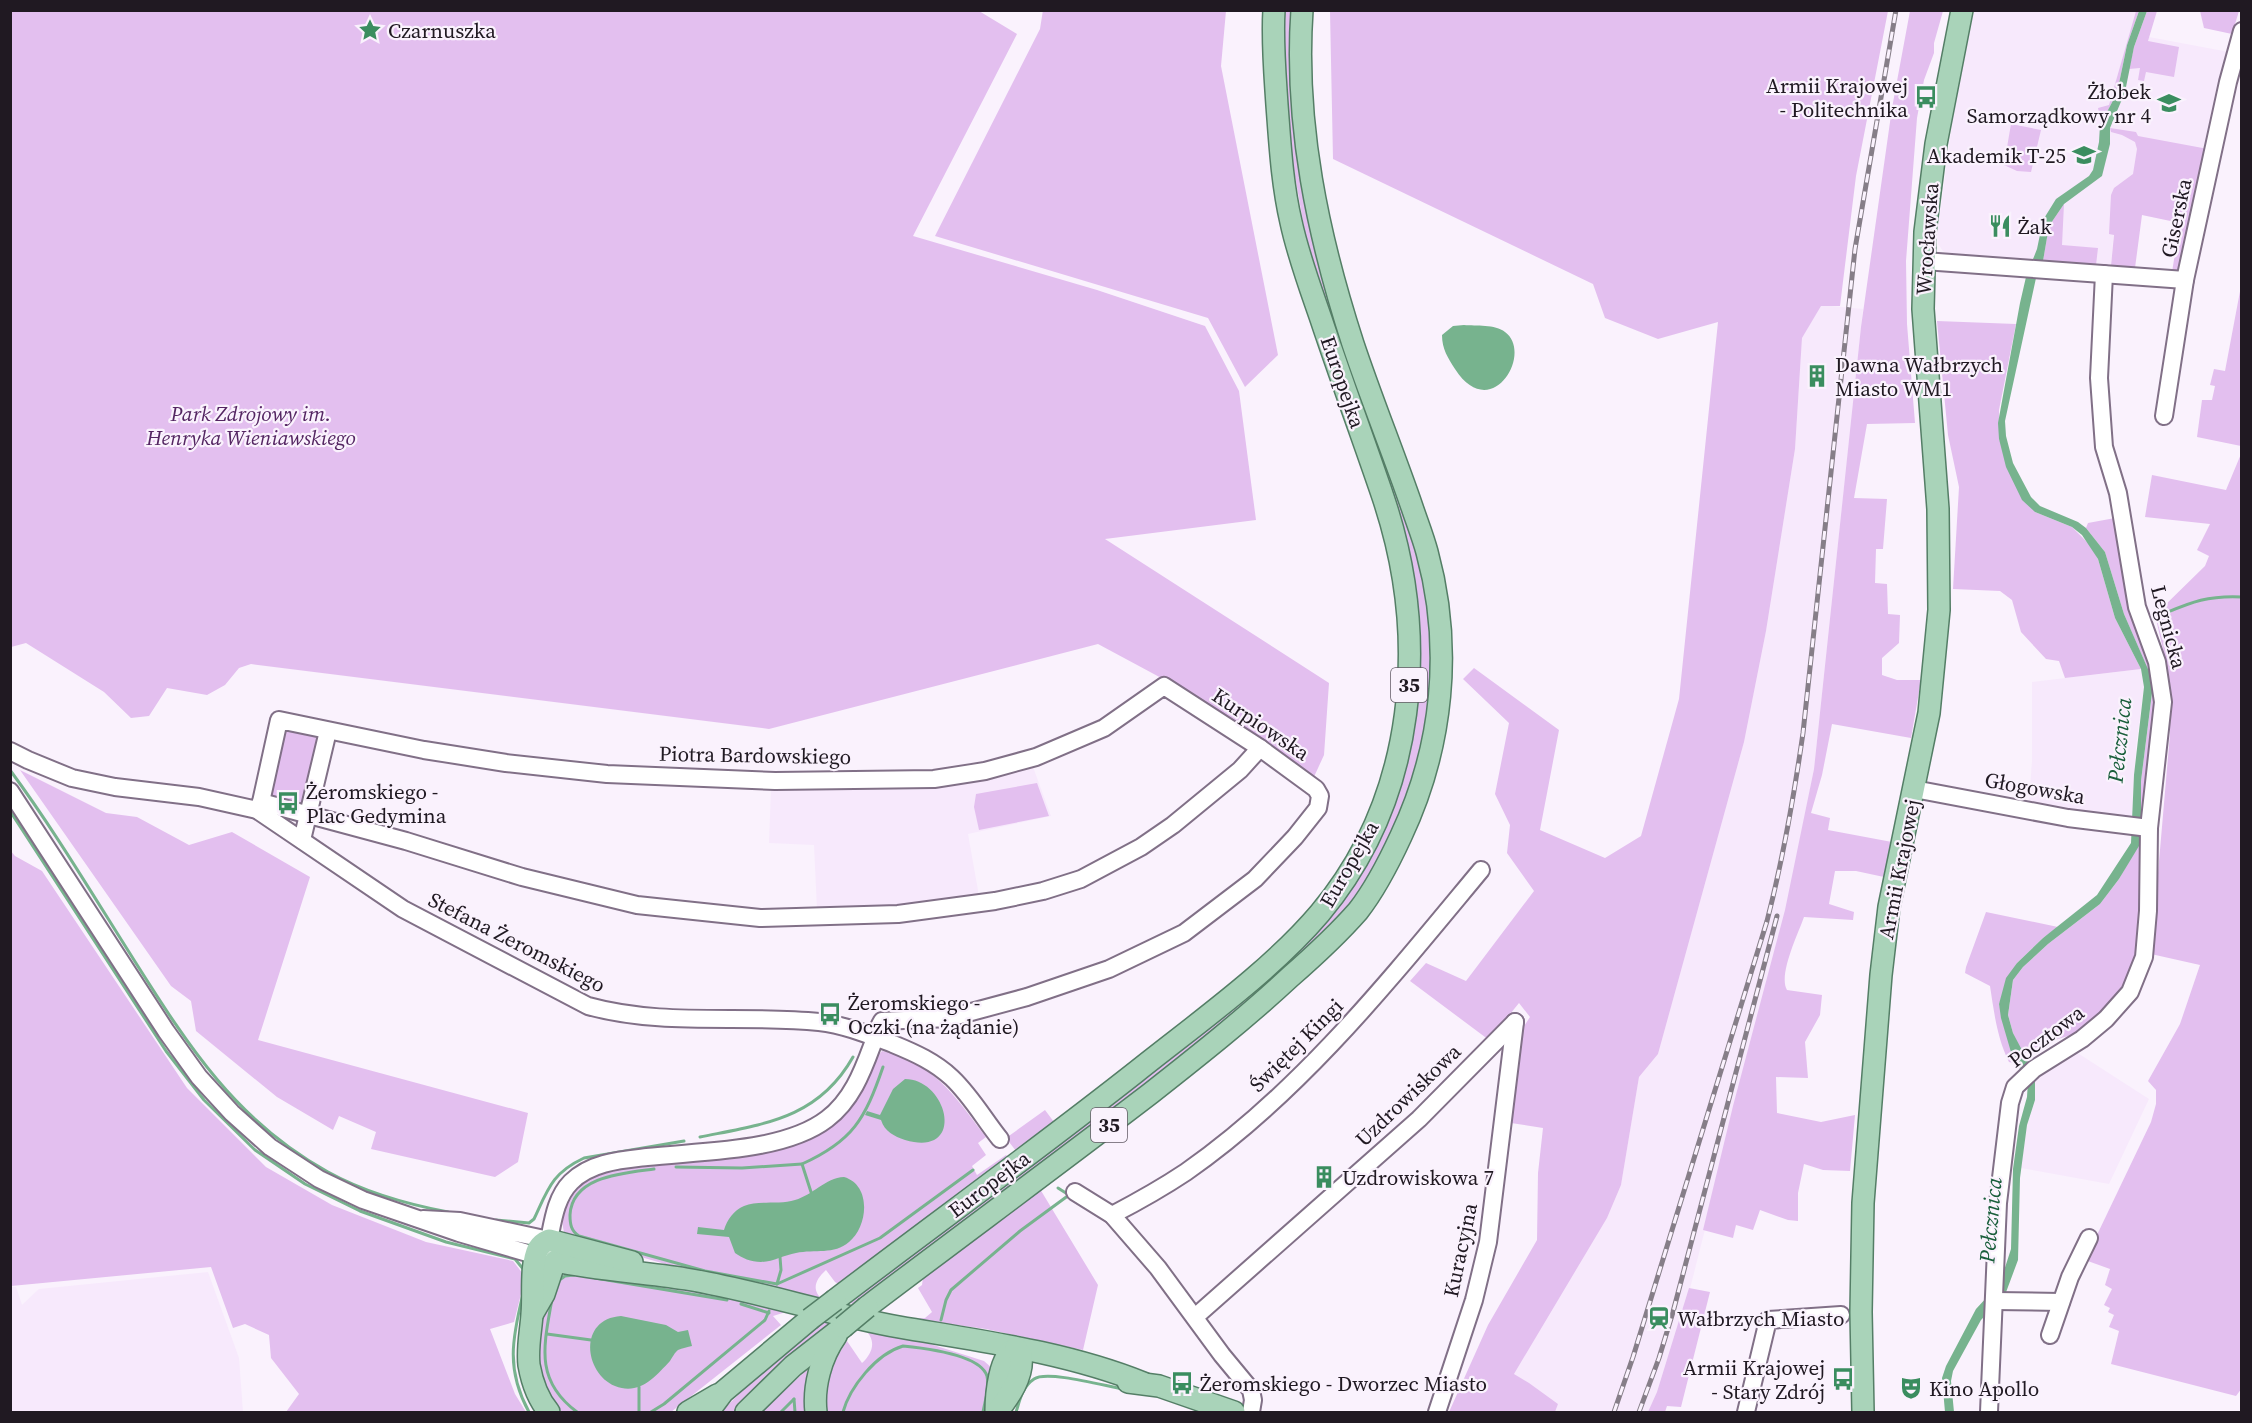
<svg xmlns="http://www.w3.org/2000/svg" width="2252" height="1423" font-family="'Source Serif 4',serif">
	<rect width="100%" height="100%" fill="#faf2fd"/>
	<g fill="#f7e9fc">
		<polygon points="1974,11 2136,11 2109,106 2110,128 2125,92 2129,69 2141,67 2149,37 2229,52 2208,149 2204,148 2187,224 2142,215 2115,215 2111,266 1952,256 1943,251 1938,244 1937,236 1953,117"/>
		<polygon points="1821,305 1863,309 1814,769 1786,911 1667,1379 1653,1412 1555,1412 1558,1404 1514,1374 1607,1218 1621,1185 1639,1077 1658,1054 1744,742 1766,631 1795,449 1802,338"/>
		<polygon points="2141,669 2144,686 2136,747 2132,820 2029,801 2032,761 2032,682"/>
		<polygon points="1033,767 1051,816 968,834 979,896 895,906 817,910 814,845 769,843 771,789 902,788 968,781"/>
		<polygon points="2073,1050 2149,1099 2109,1184 2021,1168 2027,1125 2035,1100 2035,1075"/>
		<polygon points="208,1272 239,1358 243,1412 11,1412 11,1287 16,1287 22,1305 39,1289"/>
	</g>
	<g fill="#e3bfef">
		<polygon points="1043,10 1226,11 1221,66 1278,355 1245,387 1208,318 935,236 1040,29"/>
		<polygon points="10,11 979,11 1017,34 913,236 1097,290 1205,326 1239,391 1256,520 1105,539 1329,683 1324,755 1313,779 1165,680 1098,644 769,729 251,664 239,668 225,685 207,695 167,688 149,716 131,718 104,692 26,643 11,647"/>
		<polygon points="1285,11 1294,11 1294,95 1425,577 1435,674 1416,785 1369,881 1333,928 1230,1018 857,1305 850,1303 1172,1054 1365,860 1419,648 1306,238 1290,148 1284,55"/>
		<polygon points="1330,11 1888,11 1856,176 1840,306 1821,306 1802,338 1795,449 1766,631 1744,742 1658,1054 1639,1077 1621,1185 1607,1218 1514,1374 1529,1383 1558,1404 1555,1412 1449,1412 1488,1325 1537,1240 1538,1173 1543,1128 1511,1123 1515,1040 1530,1017 1519,1003 1489,1040 1410,981 1426,963 1466,981 1534,891 1507,853 1510,825 1495,794 1509,723 1463,679 1474,668 1559,730 1540,830 1605,858 1641,836 1679,699 1718,322 1658,339 1605,318 1593,284 1333,159"/>
		<path d="M 1910,11 L 1943,11 L 1934,43 L 1934,53 L 1924,80 L 1917,118 L 1906,261 L 1907,324 L 1915,423 L 1867,424 L 1854,498 L 1887,499 L 1883,549 L 1876,549 L 1875,583 L 1887,584 L 1888,614 L 1900,615 L 1899,643 L 1882,658 L 1882,675 L 1897,680 L 1921,680 L 1911,738 L 1832,724 L 1822,775 L 1811,813 L 1830,818 L 1828,830 L 1892,842 L 1884,877 L 1856,871 L 1835,871 L 1829,904 L 1854,912 L 1853,920 L 1804,917 C 1798,934 1778,975 1787,990 L 1822,995 L 1820,1015 L 1805,1042 L 1808,1078 L 1776,1077 L 1777,1113 L 1821,1122 L 1855,1115 L 1850,1171 L 1823,1170 L 1804,1164 L 1798,1193 L 1798,1221 L 1788,1220 L 1760,1210 L 1753,1230 L 1736,1225 L 1733,1238 L 1703,1230 L 1733,1106 L 1785,910 L 1814,769 L 1861,327 L 1892,108 Z"/>
		<polygon points="2136,11 2139,11 2127,45 2117,93 2101,123 2098,108 2109,105"/>
		<polygon points="2147,11 2157,11 2148,41 2179,47 2174,77 2146,72 2144,81 2138,80 2140,68 2129,69 2134,47"/>
		<polygon points="2200,11 2239,11 2232,34 2204,28"/>
		<polygon points="2011,124 2041,130 2031,172 2017,171 2004,165"/>
		<polygon points="2110,128 2136,132 2138,136 2208,149 2178,272 2172,272 2180,223 2142,215 2135,268 2111,266 2114,235 2109,234 2111,195 2114,188 2133,174 2137,149 2135,142 2122,135 2111,132"/>
		<polygon points="2064,204 2062,245 2098,248 2096,265 2043,261 2049,226"/>
		<polygon points="2241,286 2241,446 2197,437 2202,400 2212,400 2215,386 2210,385 2214,369 2225,371"/>
		<polygon points="1937,321 2016,324 1999,410 1999,439 2035,512 2072,527 2091,546 2098,559 2115,618 2141,669 2065,678 2059,661 2046,659 2021,632 2012,600 2000,591 1953,589 1959,487 1948,435"/>
		<polygon points="2241,454 2242,1388 2236,1396 2111,1364 2119,1331 2109,1327 2114,1315 2108,1312 2110,1308 2104,1305 2112,1289 2105,1285 2110,1269 2085,1260 2151,1122 2156,1104 2156,1090 2148,1081 2180,1024 2200,965 2151,954 2170,734 2165,658 2156,619 2158,612 2205,566 2209,556 2197,550 2210,524 2145,517 2152,475 2226,490"/>
		<polygon points="2115,518 2126,595 2144,644 2157,694 2145,821 2141,821 2141,781 2152,694 2146,665 2124,614 2105,552 2086,528 2088,523"/>
		<polygon points="285,730 319,738 304,804 271,795"/>
		<polygon points="20,770 106,813 137,817 189,845 232,832 310,877 258,1040 528,1113 518,1162 495,1177 371,1149 376,1132 339,1116 333,1130 277,1097 196,1031 191,1001 171,986"/>
		<polygon points="1037,783 1049,816 979,830 974,807 976,794"/>
		<polygon points="2141,840 2140,956 2126,990 2078,1033 2045,1043 2023,1054 2013,1033 2008,1015 2013,980 2023,967 2048,944 2100,904 2119,879"/>
		<polygon points="10,850 15,856 42,871 187,1088 266,1167 332,1205 426,1242 513,1261 523,1274 522,1290 514,1322 490,1329 515,1394 526,1412 286,1412 299,1394 271,1358 269,1335 245,1324 233,1328 211,1267 11,1286"/>
		<path d="M 1986,912 L 2058,927 L 2043,938 L 2017,963 L 1999,1004 L 2015,1062 L 2013,1063 L 2009,1062 C 1997,1038 1994,1012 1990,986 L 1965,973 L 1966,967 Z"/>
		<path d="M 882,1051 C 890,1052 898,1055 905,1058 C 944,1076 961,1105 986,1137 L 978,1143 L 986,1155 L 972,1166 L 977,1175 L 1006,1155 L 1008,1157 L 1016,1151 L 1006,1138 L 1045,1110 L 1057,1126 L 842,1286 L 835,1282 L 826,1270 C 815,1280 811,1290 823,1300 L 703,1275 L 565,1235 C 557,1213 570,1188 590,1177 C 610,1165 639,1165 662,1162 C 701,1158 741,1153 781,1148 C 817,1139 848,1119 865,1085 C 871,1074 874,1059 882,1051 Z"/>
		<polygon points="1040,1189 1098,1285 1083,1350 986,1329 912,1319 925,1318 932,1312 918,1288 922,1285 923,1278"/>
		<path d="M 572,1269 L 768,1304 L 889,1331 L 984,1361 L 993,1369 L 989,1412 L 821,1412 L 826,1374 L 847,1341 L 862,1363 C 873,1353 877,1340 864,1329 L 786,1312 L 773,1316 L 781,1325 L 671,1412 L 562,1412 C 536,1386 533,1344 544,1310 C 548,1297 555,1284 561,1271 Z"/>
		<polygon points="1689,1288 1710,1292 1681,1407 1667,1406 1665,1412 1648,1412 1657,1392"/>
		<polygon points="824,1322 830,1324 747,1399 735,1412 721,1412 745,1388"/>
		<polygon points="810,1367 812,1367 809,1412 761,1412"/>
	</g>
	<g fill="#77b38e">
		<polygon points="2139,11 2147,11 2134,47 2125,92 2110,128 2110,144 2102,176 2064,204 2049,226 2043,261 2036,278 2005,421 2006,436 2013,463 2031,497 2040,506 2078,522 2086,528 2105,552 2124,614 2151,676 2153,685 2141,781 2141,840 2139,846 2119,879 2100,904 2048,944 2023,967 2013,980 2008,1015 2013,1033 2035,1075 2035,1100 2027,1125 2020,1178 2018,1260 2005,1295 1981,1320 1953,1371 1951,1381 1954,1412 1945,1412 1942,1378 1946,1366 1976,1309 2000,1283 2011,1249 2013,1169 2019,1126 2027,1097 2028,1081 2013,1059 2001,1018 1999,1004 2006,978 2017,963 2043,938 2097,895 2131,843 2134,775 2144,687 2141,669 2115,618 2098,559 2082,535 2072,527 2035,512 2022,500 2006,467 1999,439 1998,423 2020,303 2026,277 2037,249 2043,220 2056,199 2089,176 2093,170 2099,142 2100,125 2117,93 2127,45"/>
		<path d="M 1464,325 C 1476,326 1495,324 1505,332 C 1534,353 1491,425 1455,369 C 1448,358 1442,349 1442,335 L 1453,326 Z"/>
		<path d="M 905,1079 C 948,1079 967,1158 905,1140 C 894,1136 885,1132 881,1120 L 865,1115 L 867,1111 L 880,1115 L 893,1089 Z"/>
		<path d="M 844,1177 C 872,1185 868,1227 849,1242 C 834,1255 815,1249 796,1253 C 784,1255 773,1262 761,1262 C 751,1262 742,1258 735,1253 L 729,1237 L 697,1234 L 698,1227 L 724,1230 C 727,1220 734,1210 744,1206 C 758,1200 779,1205 795,1200 C 813,1195 825,1178 844,1177 Z"/>
		<path d="M 621,1316 L 666,1325 L 678,1332 L 688,1330 L 692,1346 C 688,1347 682,1348 678,1350 C 675,1352 672,1358 670,1361 C 655,1377 639,1396 615,1386 C 584,1373 578,1319 621,1316 Z"/>
	</g>
	<g fill="none" stroke-linecap="round" stroke-linejoin="round">
		<g stroke="#77b38e" stroke-width="3">
			<path d="M 2151,619 C 2186,605 2202,595 2242,597"/>
			<path d="M 10,770 C 55,831 94,897 134,960 C 189,1047 236,1121 328,1172 C 366,1193 406,1204 448,1212"/>
			<polyline points="10,811 166,1051 204,1100 255,1150 305,1184 360,1211 446,1242 515,1259 524,1270"/>
			<path d="M 700,1137 C 764,1124 818,1119 853,1057"/>
			<polyline points="676,1167 742,1168 802,1164"/>
			<path d="M 654,1169 C 624,1173 572,1176 570,1215 C 570,1224 571,1231 579,1236 L 705,1271 L 777,1284 L 880,1238 L 973,1170"/>
			<path d="M 811,1192 L 802,1164 C 853,1141 865,1119 883,1067"/>
			<path d="M 496,1220 L 529,1223 L 534,1219 C 548,1189 552,1173 584,1158 L 684,1141"/>
			<polyline points="595,1278 727,1300"/>
			<polyline points="558,1281 565,1276 574,1275"/>
			<polyline points="777,1284 781,1270 780,1257"/>
			<path d="M 523,1294 C 512,1339 506,1370 529,1412"/>
			<path d="M 552,1299 C 544,1345 534,1380 577,1412"/>
			<polyline points="741,1304 769,1313"/>
			<polyline points="941,1320 946,1300 951,1290 1020,1231 1069,1195 1058,1188"/>
			<polyline points="547,1334 591,1340"/>
			<polyline points="794,1399 795,1412"/>
			<polyline points="639,1412 639,1387"/>
			<polyline points="651,1412 664,1404 765,1320 769,1311"/>
			<polyline points="781,1412 794,1399"/>
			<path d="M 843,1412 C 850,1387 876,1354 903,1346 C 923,1348 980,1354 987,1376 C 990,1387 985,1401 983,1412"/>
			<path d="M 1016,1412 C 1020,1400 1022,1387 1034,1379 C 1047,1370 1105,1386 1123,1389"/>
		</g>
		<g stroke="#817087" stroke-width="20">
			<g id="minor">
				<polyline points="1924,261 2185,280"/>
				<polyline points="2164,416 2185,280 2228,82 2242,31"/>
				<path d="M 10,751 L 28,760 L 72,778 L 115,787 L 199,797 L 257,810 L 403,909 L 588,1006 C 664,1027 742,1014 819,1022 C 845,1025 869,1035 893,1044 C 915,1053 935,1062 952,1078 C 971,1096 984,1119 1000,1139"/>
				<polyline points="1914,789 2068,818 2149,828"/>
				<polyline points="10,791 166,1031 199,1077 232,1113 270,1147 319,1179 363,1200 459,1233 555,1261 555,1249 549,1240 460,1221 423,1219"/>
				<polyline points="261,802 406,841 522,877 637,905 760,918 898,914 995,901 1043,891 1081,879 1141,847 1173,825 1240,770 1260,748"/>
				<path d="M 257,810 L 261,802 L 279,720 L 424,750 L 506,763 L 607,774 L 775,781 L 934,779 L 985,771 L 1036,757 L 1104,728 L 1164,686 L 1260,748 L 1316,789 L 1320,796 L 1318,808 L 1295,837 L 1255,879 L 1184,933 L 1109,969 L 1027,997 L 949,1018 L 882,1021 C 877,1029 875,1038 872,1046 C 862,1073 851,1101 827,1119 C 784,1152 701,1151 647,1157 C 621,1160 591,1162 571,1182 C 556,1197 553,1220 549,1240"/>
				<polyline points="302,840 328,731"/>
				<polyline points="1075,1192 1112,1215 1158,1268 1222,1355 1251,1390 1253,1400 1251,1412"/>
				<path d="M 1112,1215 C 1137,1202 1162,1188 1186,1172 C 1301,1092 1392,977 1481,870"/>
				<polyline points="1995,1301 2061,1302"/>
				<polyline points="1195,1317 1419,1119 1515,1022"/>
				<polyline points="2050,1335 2070,1277 2089,1238"/>
				<polyline points="1437,1412 1474,1300 1488,1242 1515,1022"/>
				<polyline points="1746,1412 1768,1320 1841,1315"/>
				<polyline points="1989,1412 1998,1203 2010,1103 2015,1087 2034,1069 2082,1039 2106,1019 2130,992 2144,957 2148,911 2149,828 2163,702 2157,662 2137,607 2118,493 2104,447 2099,378 2104,274"/>
			</g>
		</g>
		<g stroke="#547e66" stroke-width="24">
			<g id="major">
				<path d="M 835,1300 C 935,1224 1037,1150 1136,1072 C 1196,1024 1270,972 1320,913 C 1417,797 1430,637 1383,497 C 1363,438 1341,379 1321,319 C 1310,287 1298,255 1291,222 C 1282,183 1280,144 1277,105 C 1275,74 1272,42 1274,10"/>
				<path d="M 867,1307 C 962,1235 1057,1165 1151,1093 C 1198,1056 1246,1018 1290,977 C 1314,956 1337,935 1358,911 C 1376,888 1389,862 1401,836 C 1443,747 1453,647 1427,552 C 1423,537 1417,522 1412,507 C 1393,452 1371,398 1353,344 C 1318,236 1294,124 1302,10"/>
				<path d="M 533,1313 L 544,1294 L 555,1261 C 598,1270 642,1272 686,1279 C 758,1291 827,1314 899,1327 C 980,1341 1066,1352 1143,1383"/>
				<polyline points="1128,1382 1159,1386 1234,1412"/>
				<path d="M 549,1412 C 538,1399 532,1382 529,1365 C 527,1347 531,1331 532,1314 C 534,1295 530,1266 538,1249 C 541,1244 544,1242 549,1240 L 632,1262"/>
				<polyline points="688,1412 717,1395"/>
				<polyline points="708,1412 723,1392 810,1319"/>
				<polyline points="746,1412 793,1366 843,1327"/>
				<path d="M 816,1412 C 813,1387 821,1357 836,1336"/>
				<path d="M 996,1412 C 996,1396 999,1355 1016,1348"/>
				<path d="M 997,1412 C 1009,1397 1024,1376 1021,1355 L 1016,1348"/>
				<polyline points="1863,1412 1861,1312 1863,1203 1881,975 1889,907 1929,713 1939,610 1938,509 1923,309 1925,232 1936,144 1962,10"/>
			</g>
		</g>
		<use href="#minor" stroke="#fff" stroke-width="16"/>
		<use href="#major" stroke="#a9d3b9" stroke-width="21"/>
		<g stroke="#867e88" stroke-width="5">
			<g id="rail">
				<path d="M 1614,1412 L 1633,1357 L 1767,921 C 1783,859 1794,796 1803,733 L 1855,249 L 1896,10"/>
				<polyline points="1639,1412 1659,1358 1673,1312 1777,916"/>
			</g>
		</g>
		<use href="#rail" stroke="#faf2fd" stroke-width="3" stroke-dasharray="9" stroke-linecap="butt"/>
		<g stroke="#547e66" stroke-width="24" stroke-linecap="butt">
			<g id="major-bridge">
				<polyline points="810,1319 835,1300"/>
				<polyline points="843,1327 867,1307"/>
			</g>
		</g>
		<use href="#major-bridge" stroke="#a9d3b9" stroke-width="21"/>
	</g>
	<defs>
		<g id="sight-bare" transform="scale(1.8)"><path d="M0-6L1.8-2.2L6-1.7L2.9 1.2L3.7 5.4L0 3.3L-3.7 5.4L-2.9 1.2L-6-1.7L-1.8-2.2Z" fill="#3a8d5f" stroke="#faf2fd" stroke-width="2.5" paint-order="stroke"/></g>
		<g id="bus-bare" transform="scale(1.8)"><path d="M-5-6H5V4H4V6H2V4H-2V6H-4V4H-5ZM-3.5-4V0h7V-4ZM-3.5 1.2v1.5H-2V1.2ZM2 1.2v1.5H3.5V1.2Z" fill="#3a8d5f" stroke="#faf2fd" stroke-width="2.5" paint-order="stroke"/></g>
		<g id="school-bare" transform="scale(1.8)"><path d="M0-5L7-2L0 1L-7-2ZM-4 1L0 2.5L4 1V4Q0 6-4 4Z" fill="#3a8d5f" stroke="#faf2fd" stroke-width="2.5" paint-order="stroke"/></g>
		<g id="university-bare" transform="scale(1.8)"><path d="M0-5L7-2L0 1L-7-2ZM-4 1L0 2.5L4 1V4Q0 6-4 4Z" fill="#3a8d5f" stroke="#faf2fd" stroke-width="2.5" paint-order="stroke"/></g>
		<g id="restaurant-bare" transform="scale(1.8)"><path d="M-5-6h1v4h1v-4h1v4h1v-4h1v5L-1.5 .5V6h-2V.5L-5-1ZM5-6V6H3V1.5H1.5Q1.5-4 5-6Z" fill="#3a8d5f" stroke="#faf2fd" stroke-width="2.5" paint-order="stroke"/></g>
		<g id="building-bare" transform="scale(1.8)"><path d="M-4-6H4V6H1V3H-1V6H-4ZM-2.5-4.3h1.7v1.8h-1.7ZM.8-4.3h1.7v1.8H.8ZM-2.5-1h1.7V.8h-1.7ZM.8-1h1.7V.8H.8Z" fill="#3a8d5f" stroke="#faf2fd" stroke-width="2.5" paint-order="stroke"/></g>
		<g id="station-bare" transform="scale(1.8)"><path d="M-3-6H3Q5-6 5-4V2Q5 4 3 4L4.5 6H3L1.5 4h-3L-3 6H-4.5L-3 4Q-5 4-5 2V-4Q-5-6-3-6ZM-3.5-4v3h7v-3ZM-3.5 1v1.5H-2V1ZM2 1v1.5H3.5V1Z" fill="#3a8d5f" stroke="#faf2fd" stroke-width="2.5" paint-order="stroke"/></g>
		<g id="theatre-bare" transform="scale(1.8)"><path d="M-5-5.5Q0-4 5-5.5V0Q5 5 0 6Q-5 5-5 0ZM-3.3-2.5H-1v1.5H-3.3ZM1-2.5H3.3v1.5H1ZM-2.8 1Q0 5.5 2.8 1Z" fill="#3a8d5f" stroke="#faf2fd" stroke-width="2.5" paint-order="stroke"/></g>
	</defs>
	<g fill-rule="evenodd">
		<use href="#sight-bare" x="370" y="30"/>
		<use href="#bus-bare" x="1926" y="97"/>
		<use href="#school-bare" x="2169" y="103"/>
		<use href="#university-bare" x="2084" y="155"/>
		<use href="#restaurant-bare" x="2000" y="226"/>
		<use href="#building-bare" x="1817" y="376"/>
		<use href="#bus-bare" x="288" y="803"/>
		<use href="#bus-bare" x="830" y="1014"/>
		<use href="#building-bare" x="1324" y="1177"/>
		<use href="#station-bare" x="1659" y="1318"/>
		<use href="#bus-bare" x="1843" y="1379"/>
		<use href="#bus-bare" x="1182" y="1383"/>
		<use href="#theatre-bare" x="1911" y="1388"/>
	</g>
	<g text-anchor="middle" dominant-baseline="central" stroke-width="4.5" stroke-linejoin="round" paint-order="stroke">
		<g fill="#faf2fd" stroke="#615a64" stroke-width="1.5">
			<rect x="1391" y="668" width="36" height="34" rx="4.5"/>
			<rect x="1091" y="1108" width="36" height="34" rx="4.5"/>
		</g>
		<g font-size="20" font-weight="bold" fill="#201922">
			<text x="1409" y="685">35</text>
			<text x="1109" y="1125">35</text>
		</g>
		<g font-size="21" fill="#201922" stroke="#faf2fd" text-anchor="start">
			<text x="388" y="30">Czarnuszka</text>
			<text x="1908" y="85" text-anchor="end">Armii Krajowej<tspan x="1908" dy="24">- Politechnika</tspan></text>
			<text x="2151" y="91" text-anchor="end">Żłobek<tspan x="2151" dy="24">Samorządkowy nr 4</tspan></text>
			<text x="2066" y="155" text-anchor="end">Akademik T-25</text>
			<text x="2018" y="226">Żak</text>
			<text x="1835" y="364">Dawna Wałbrzych<tspan x="1835" dy="24">Miasto WM1</tspan></text>
			<text x="306" y="791">Żeromskiego -<tspan x="306" dy="24">Plac Gedymina</tspan></text>
			<text x="848" y="1002">Żeromskiego -<tspan x="848" dy="24">Oczki (na żądanie)</tspan></text>
			<text x="1342" y="1177">Uzdrowiskowa 7</text>
			<text x="1677" y="1318">Wałbrzych Miasto</text>
			<text x="1825" y="1367" text-anchor="end">Armii Krajowej<tspan x="1825" dy="24">- Stary Zdrój</tspan></text>
			<text x="1200" y="1383">Żeromskiego - Dworzec Miasto</text>
			<text x="1929" y="1388">Kino Apollo</text>
		</g>
		<g font-size="21" fill="#201922" stroke="#faf2fd">
			<text transform="translate(2176 218) rotate(-78)">Giserska</text>
			<text transform="translate(1927 239) rotate(-86)">Wrocławska</text>
			<text transform="translate(1343 382) rotate(71)">Europejka</text>
			<text transform="translate(2169 627) rotate(75)">Legnicka</text>
			<text transform="translate(1261 724) rotate(34)">Kurpiowska</text>
			<text transform="translate(755 755) rotate(1)">Piotra Bardowskiego</text>
			<text transform="translate(2035 788) rotate(10)">Głogowska</text>
			<text transform="translate(1349 864) rotate(-60)">Europejka</text>
			<text transform="translate(1899 869) rotate(-79)">Armii Krajowej</text>
			<text transform="translate(517 942) rotate(27)">Stefana Żeromskiego</text>
			<text transform="translate(2046 1036) rotate(-37)">Pocztowa</text>
			<text transform="translate(1296 1045) rotate(-45)">Świętej Kingi</text>
			<text transform="translate(1408 1095) rotate(-44)">Uzdrowiskowa</text>
			<text transform="translate(989 1184) rotate(-37)">Europejka</text>
			<text transform="translate(1460 1250) rotate(-78)">Kuracyjna</text>
		</g>
		<g font-size="21" font-style="italic" fill="#542562" stroke="#faf2fd">
			<text x="251" y="413">Park Zdrojowy im.<tspan x="251" dy="24">Henryka Wieniawskiego</tspan></text>
		</g>
		<g font-size="22" font-style="italic" fill="#195e3b" stroke="#faf2fd">
			<text transform="translate(2119 740) rotate(-84)">Pełcznica</text>
			<text transform="translate(1990 1220) rotate(-85)">Pełcznica</text>
		</g>
	</g>
	<rect width="2252" height="1423" fill="none" stroke="#201922" stroke-width="24"/>
</svg>
